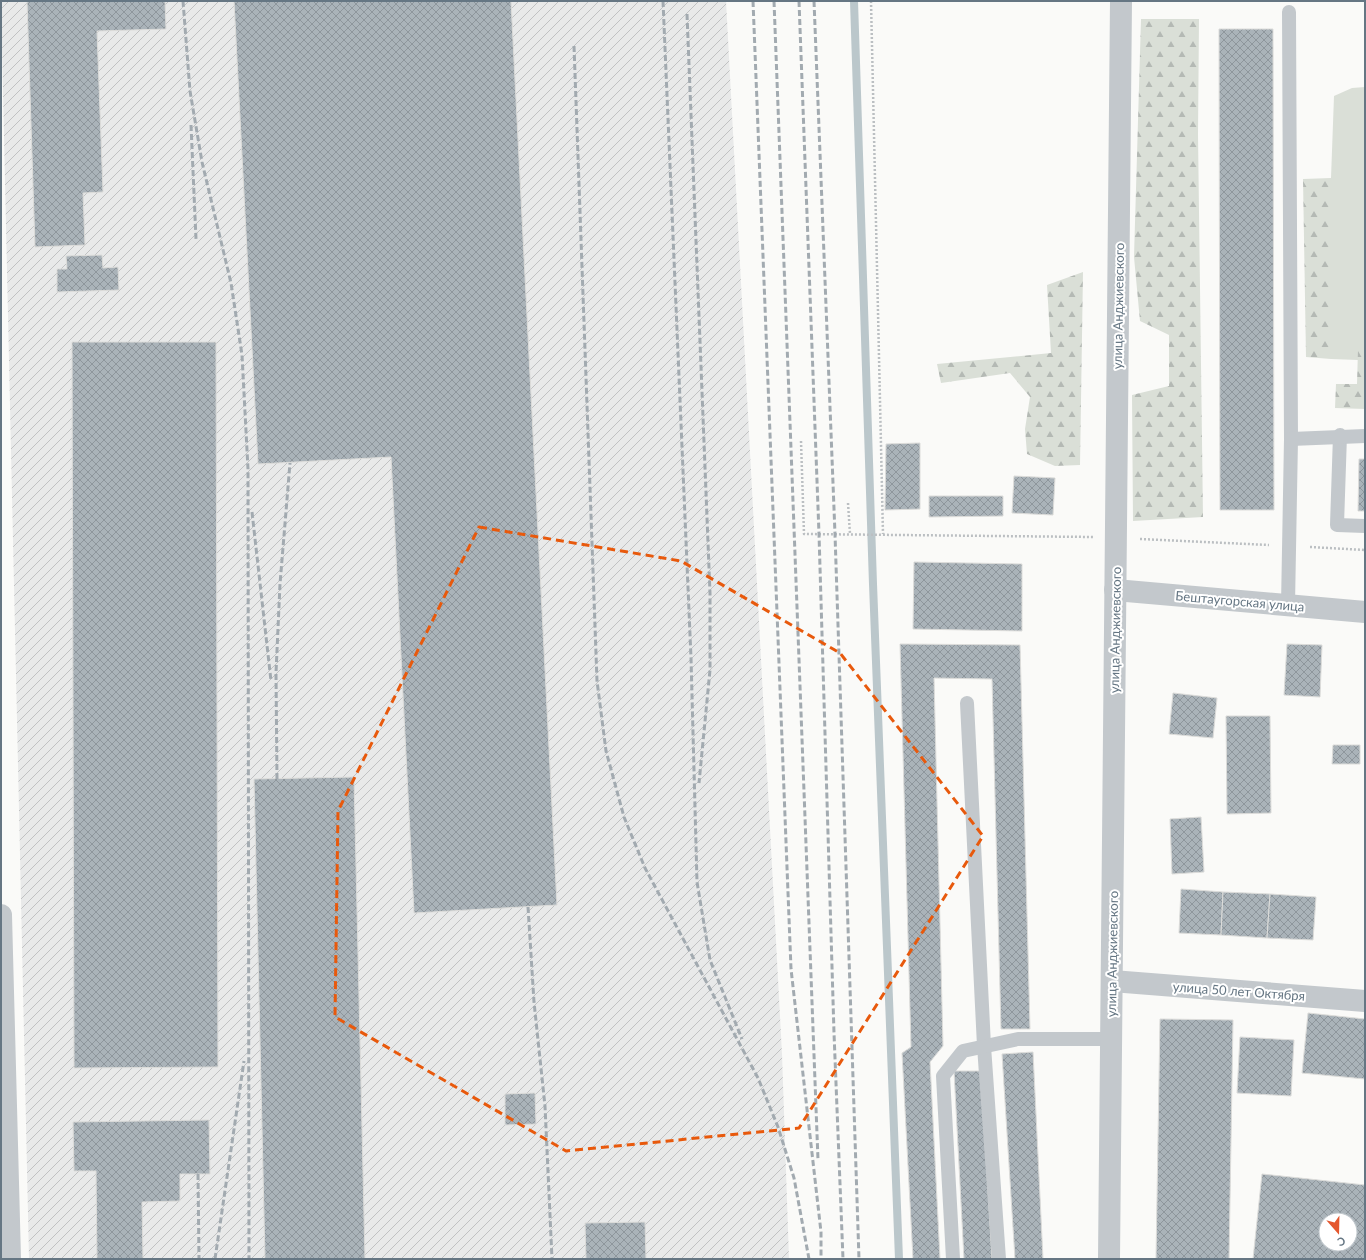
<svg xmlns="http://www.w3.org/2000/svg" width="1366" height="1260" font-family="Lato,sans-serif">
	<defs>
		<pattern id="industrial-furrows" width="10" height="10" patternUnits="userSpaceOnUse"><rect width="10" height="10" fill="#e8e9e9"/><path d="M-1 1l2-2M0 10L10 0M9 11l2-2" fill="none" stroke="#c0c1c2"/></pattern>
		<pattern id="forest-firs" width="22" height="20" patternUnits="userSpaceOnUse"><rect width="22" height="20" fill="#dadfd7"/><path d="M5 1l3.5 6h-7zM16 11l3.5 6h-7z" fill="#b4b9b4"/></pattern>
		<pattern id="building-cross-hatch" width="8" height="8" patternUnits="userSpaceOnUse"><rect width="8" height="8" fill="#aab3b9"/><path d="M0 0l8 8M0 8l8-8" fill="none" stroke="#8e969c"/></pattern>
	</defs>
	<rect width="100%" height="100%" fill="#fafaf8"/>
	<polygon fill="url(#industrial-furrows)" points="1,1 726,1 782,1054 789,1259 29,1259"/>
	<polygon fill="#dadfd7" points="1365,87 1365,349 1359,349 1358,360 1331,359 1331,178 1334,96 1352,88"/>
	<g fill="url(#forest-firs)">
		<polygon points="1141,19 1199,19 1198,134 1203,517 1133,521 1132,395 1169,386 1169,335 1140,321 1134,257"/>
		<polygon points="1331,178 1331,359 1306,357 1303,179"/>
		<polygon points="1083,272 1080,465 1055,466 1027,454 1025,429 1030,397 1010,373 941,383 937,364 1051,353 1047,285"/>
		<polygon points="1358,349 1365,349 1365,409 1335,408 1336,384 1357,384"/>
	</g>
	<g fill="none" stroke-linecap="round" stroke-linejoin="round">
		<polyline stroke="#bbc7cb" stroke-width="8" points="854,1 873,584 899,1259"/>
	</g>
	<g fill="url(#building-cross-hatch)" stroke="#dcdcda" fill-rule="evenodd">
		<polygon points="27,1 165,1 166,29 97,31 103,192 83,193 85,245 35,247"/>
		<polygon points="234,1 511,1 557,905 414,913 391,457 258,464"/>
		<polygon points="1219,29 1273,29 1274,510 1220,510"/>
		<polygon points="102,255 103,268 118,267 119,290 57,292 57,269 67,269 66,256"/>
		<polygon points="72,342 216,342 218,1067 74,1068"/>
		<polygon points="920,443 920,509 885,510 886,444"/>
		<polygon points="1359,459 1365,459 1365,511 1358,511"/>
		<polygon points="1014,476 1055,478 1053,515 1012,513"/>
		<polygon points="929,496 1003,496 1003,516 929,517"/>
		<polygon points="914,562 1022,564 1022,631 913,629"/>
		<polygon points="900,644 1020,645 1030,1029 1001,1029 992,679 934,678 943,1046 930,1062 940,1259 913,1259 902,1053 911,1047"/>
		<polygon points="1287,644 1322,645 1320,697 1284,695"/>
		<polygon points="1173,693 1217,698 1213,738 1169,734"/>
		<polygon points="1226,716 1270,716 1271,813 1227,814"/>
		<polygon points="1333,745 1360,745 1360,764 1332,764"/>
		<polygon points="354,777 365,1259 265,1259 254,779"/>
		<polygon points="1201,817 1204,872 1172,874 1170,819"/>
		<polygon points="1181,889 1223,892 1221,935 1179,933"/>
		<polygon points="1223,892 1270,894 1267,938 1221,935"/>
		<polygon points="1270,894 1316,897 1313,940 1267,938"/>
		<polygon points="1308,1013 1365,1019 1365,1079 1302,1073"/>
		<polygon points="1160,1019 1233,1020 1229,1259 1156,1259"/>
		<polygon points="1240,1037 1294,1040 1291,1096 1237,1093"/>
		<polygon points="1033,1052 1043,1259 1015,1259 1002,1054"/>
		<polygon points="954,1071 981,1071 992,1259 964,1259"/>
		<polygon points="535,1093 536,1124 505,1125 505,1094"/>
		<polygon points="209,1120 210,1174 180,1174 180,1201 142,1202 143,1259 97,1259 96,1171 74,1171 73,1122"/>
		<path d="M 1262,1174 L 1365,1185 L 1365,1259 L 1253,1259 ZM 1326,1220 L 1350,1220 L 1350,1244 L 1326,1244 Z"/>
		<polygon points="645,1222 646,1259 586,1259 585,1223"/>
	</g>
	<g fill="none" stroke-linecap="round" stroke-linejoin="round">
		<g stroke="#bbbfc2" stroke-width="2.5" stroke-dasharray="2 2" stroke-linecap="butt">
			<polyline points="871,1 883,534"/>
			<polyline points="801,441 804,534 1093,537"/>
			<polyline points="848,503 850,534"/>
			<polyline points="1140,539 1269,545"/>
			<polyline points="1310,547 1365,550"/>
		</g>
		<g stroke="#c3c8cc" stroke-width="14">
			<polyline points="1289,12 1291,439"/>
			<polyline points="1340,435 1337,525 1365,526"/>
			<polyline points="1288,605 1291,439 1365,436"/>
			<polyline points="967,703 984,1046 999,1259"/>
			<polyline points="953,1259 943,1076 963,1051 1018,1039 1111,1039"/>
		</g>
		<g stroke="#c3c8cc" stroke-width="22">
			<polyline points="1115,590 1365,612"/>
			<polyline points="1112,981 1365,1001"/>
			<polyline points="1109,1259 1121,1"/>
		</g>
		<polyline stroke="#c3c8cc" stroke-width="22" points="1,915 10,1259"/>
		<g stroke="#a2aab0" stroke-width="3" stroke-dasharray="6 3" stroke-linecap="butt">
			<polyline points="183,1 190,91 202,162 231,283 242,355 248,469 249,1259"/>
			<polyline points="663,1 691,658 697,882 710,960 742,1039"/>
			<polyline points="753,1 791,969 821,1232 821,1259"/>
			<polyline points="774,1 818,1160"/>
			<polyline points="799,1 819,534 834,1033 843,1259"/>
			<polyline points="814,1 835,534 859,1259"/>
			<polyline points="687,14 710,593 710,670 699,783"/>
			<polyline points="574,46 597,681 606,751 624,817 645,868 758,1078 778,1127 794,1178 809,1259"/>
			<polyline points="191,125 196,239"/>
			<polyline points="252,512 271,681"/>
			<polyline points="277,779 276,673 280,584 290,463"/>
			<polyline points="528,907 534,1002 545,1106 552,1259"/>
			<polyline points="198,1174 199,1259"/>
			<polyline points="215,1259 244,1061"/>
		</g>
	</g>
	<path fill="none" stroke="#e8590c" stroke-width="3" stroke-dasharray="8 5" stroke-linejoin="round" d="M 479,527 L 681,561 L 840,653 L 983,836 L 799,1128 L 566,1151 L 335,1017 L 338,811 Z"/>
	<g text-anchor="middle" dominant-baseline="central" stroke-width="4" stroke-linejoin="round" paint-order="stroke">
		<g font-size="13" fill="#657683" stroke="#fff">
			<text transform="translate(1118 306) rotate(-89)">улица Анджиевского</text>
			<text transform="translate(1240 601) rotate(5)">Бештаугорская улица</text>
			<text transform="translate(1115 630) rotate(-89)">улица Анджиевского</text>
			<text transform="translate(1112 954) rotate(-89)">улица Анджиевского</text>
			<text transform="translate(1239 991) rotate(4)">улица 50 лет Октября</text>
		</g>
	</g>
	<rect width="1366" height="1260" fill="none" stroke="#657683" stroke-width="4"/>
	<g transform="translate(1338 1232) rotate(160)"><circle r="19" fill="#ffffff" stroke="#c1c8cd"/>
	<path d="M0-3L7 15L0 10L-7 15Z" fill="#e4572e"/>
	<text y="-6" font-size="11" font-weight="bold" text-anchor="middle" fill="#657683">С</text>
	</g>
</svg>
